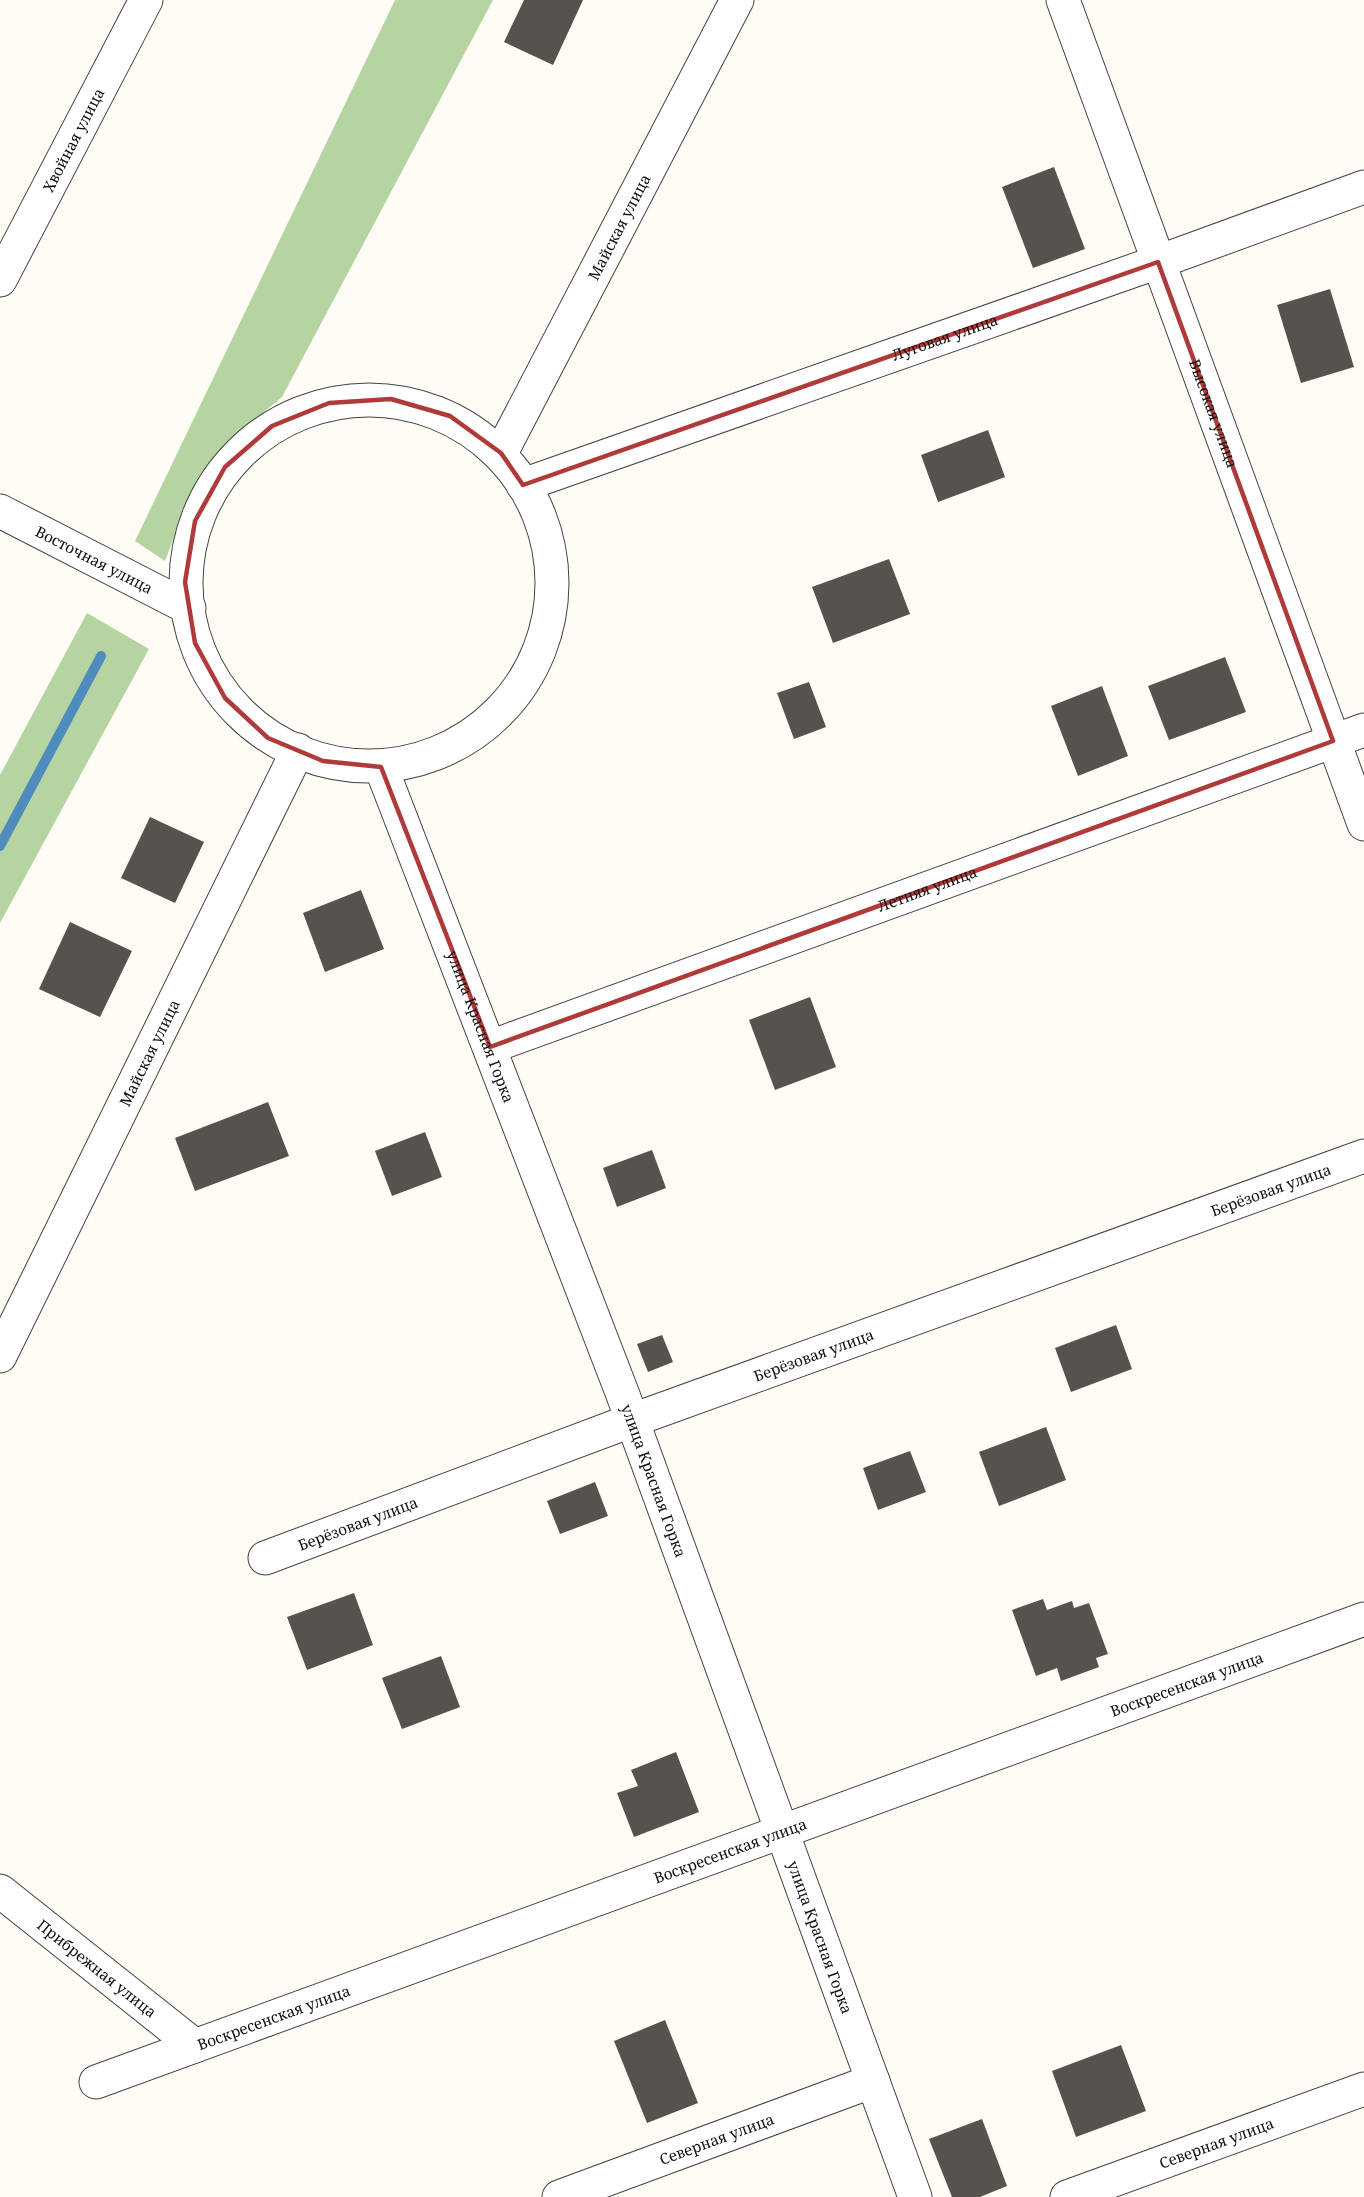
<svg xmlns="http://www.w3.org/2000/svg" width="1364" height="2197" font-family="'Noto Serif',serif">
	<rect width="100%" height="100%" fill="#fefcf4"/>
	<g fill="#b6d4a2">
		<polygon points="395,0 493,0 282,397 223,446 187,503 165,561 135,541"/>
		<polygon points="87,613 149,649 0,923 0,775"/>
	</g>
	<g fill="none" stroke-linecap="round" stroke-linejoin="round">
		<polyline stroke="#4f8cbd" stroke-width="10" points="0,846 101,656"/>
	</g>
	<g fill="#57524e">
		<polygon points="524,0 583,0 553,65 504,42"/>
		<polygon points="1054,167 1085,249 1033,268 1002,187"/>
		<polygon points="1330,289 1354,367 1301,383 1277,305"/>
		<polygon points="988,430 1005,477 938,502 921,455"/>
		<polygon points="889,559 910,614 833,643 812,587"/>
		<polygon points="1225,657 1246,712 1169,740 1148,686"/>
		<polygon points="809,682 826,727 794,739 777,693"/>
		<polygon points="1102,686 1128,756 1078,776 1051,706"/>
		<polygon points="150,817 204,842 175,903 121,878"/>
		<polygon points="361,890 384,949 325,972 303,913"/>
		<polygon points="70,922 132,951 100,1017 39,989"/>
		<polygon points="810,997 836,1067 775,1090 749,1020"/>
		<polygon points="268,1102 289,1156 195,1191 175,1138"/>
		<polygon points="425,1132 442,1177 392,1196 375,1151"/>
		<polygon points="652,1150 666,1188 617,1207 603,1168"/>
		<polygon points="1116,1325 1132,1369 1071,1392 1055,1348"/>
		<polygon points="662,1335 673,1362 648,1372 637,1344"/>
		<polygon points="1046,1427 1066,1480 999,1506 979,1452"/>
		<polygon points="910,1451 926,1492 878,1510 863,1468"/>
		<polygon points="595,1482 608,1516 560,1534 547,1501"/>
		<polygon points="354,1593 373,1645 307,1670 287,1617"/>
		<polygon points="1043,1599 1047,1610 1072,1601 1074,1608 1089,1603 1108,1654 1096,1658 1099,1667 1061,1681 1057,1668 1036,1676 1012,1610"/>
		<polygon points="441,1656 460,1707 402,1729 382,1678"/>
		<polygon points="676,1752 699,1812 634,1837 617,1793 638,1786 631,1770"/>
		<polygon points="665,2020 698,2103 647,2123 614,2041"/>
		<polygon points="1121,2045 1146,2111 1076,2137 1052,2071"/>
		<polygon points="982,2119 1007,2186 980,2197 952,2197 929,2139"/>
	</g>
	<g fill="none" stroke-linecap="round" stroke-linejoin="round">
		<g stroke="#434343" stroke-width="35">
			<g id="minor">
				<path id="s1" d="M 1063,0 L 1364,824"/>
				<path id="s2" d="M 0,280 L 146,0"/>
				<circle cx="369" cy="583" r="183"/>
				<path id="s3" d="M 501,453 L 737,0"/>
				<path id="s4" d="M 523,485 L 1158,262 L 1364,187"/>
				<path id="s5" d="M 0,511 L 189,608"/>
				<path id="s6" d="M 381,767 L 623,1395 L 915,2197"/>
				<path id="s7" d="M 490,1047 L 1364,730"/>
				<path id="s8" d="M 0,1356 L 298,750"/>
				<path id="s9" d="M 265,1558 L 633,1420 L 1364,1156"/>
				<path id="s10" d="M 0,1891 L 195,2046"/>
				<path id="s11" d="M 96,2082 L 1364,1619"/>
				<path id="s12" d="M 559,2197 L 873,2081"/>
				<path id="s13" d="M 1067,2197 L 1364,2089"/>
			</g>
		</g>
		<use href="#minor" stroke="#fff" stroke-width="33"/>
	</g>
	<path fill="none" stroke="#b03939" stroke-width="4.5" stroke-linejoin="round" d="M 1158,262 L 1333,741 L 490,1047 L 381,767 L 323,761 L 268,738 L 225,698 L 195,643 L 185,582 L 195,521 L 225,467 L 272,426 L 329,403 L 391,399 L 450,416 L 501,453 L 523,485 Z"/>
	<g text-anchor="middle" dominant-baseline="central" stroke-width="6" stroke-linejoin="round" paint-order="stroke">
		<g font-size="15" fill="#101010" stroke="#fff">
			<text stroke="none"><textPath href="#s2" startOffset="158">Хвойная улица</textPath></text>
			<text stroke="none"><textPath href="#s3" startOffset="255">Майская улица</textPath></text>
			<text stroke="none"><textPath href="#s4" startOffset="447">Луговая улица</textPath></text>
			<text stroke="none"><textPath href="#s1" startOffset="440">Высокая улица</textPath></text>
			<text stroke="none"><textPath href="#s5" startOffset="106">Восточная улица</textPath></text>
			<text stroke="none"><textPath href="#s7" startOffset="465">Летняя улица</textPath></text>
			<text stroke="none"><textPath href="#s6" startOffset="278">улица Красная Горка</textPath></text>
			<text stroke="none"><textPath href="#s8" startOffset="338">Майская улица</textPath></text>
			<text stroke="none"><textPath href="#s9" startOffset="1071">Берёзовая улица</textPath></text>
			<text stroke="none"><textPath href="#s9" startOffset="585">Берёзовая улица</textPath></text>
			<text stroke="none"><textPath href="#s6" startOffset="764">улица Красная Горка</textPath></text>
			<text stroke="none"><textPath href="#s9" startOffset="99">Берёзовая улица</textPath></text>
			<text stroke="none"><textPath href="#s11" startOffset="1161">Воскресенская улица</textPath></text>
			<text stroke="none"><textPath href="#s11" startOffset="675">Воскресенская улица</textPath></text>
			<text stroke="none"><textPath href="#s6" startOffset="1250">улица Красная Горка</textPath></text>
			<text stroke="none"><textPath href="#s10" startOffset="124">Прибрежная улица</textPath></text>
			<text stroke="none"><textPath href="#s11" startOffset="189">Воскресенская улица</textPath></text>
			<text stroke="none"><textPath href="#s12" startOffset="168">Северная улица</textPath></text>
			<text stroke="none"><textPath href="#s13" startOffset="159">Северная улица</textPath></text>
		</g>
	</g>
</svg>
